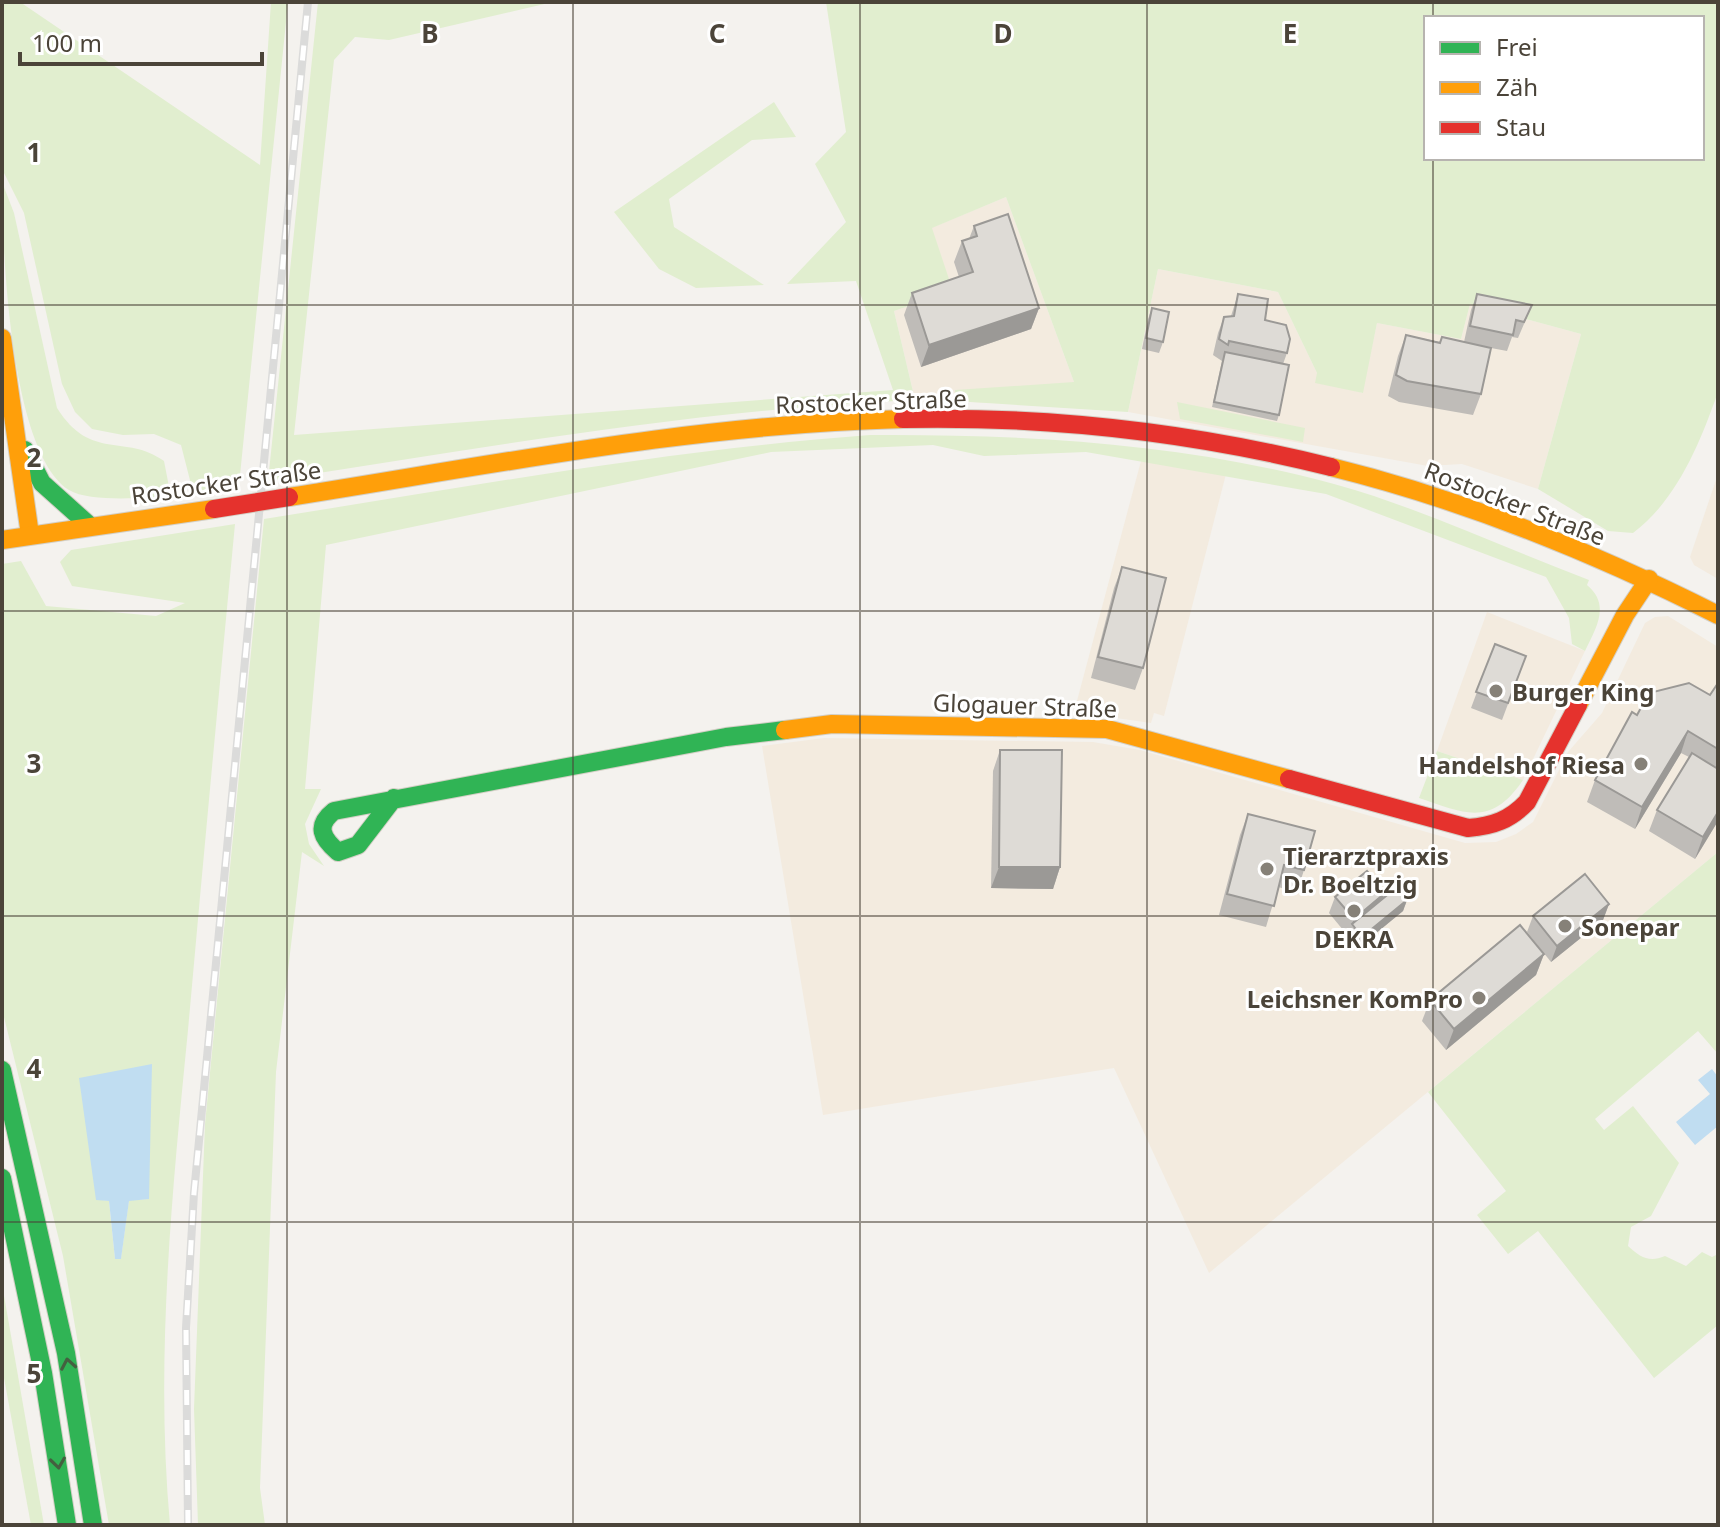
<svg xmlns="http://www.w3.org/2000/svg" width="1720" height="1527" font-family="'Noto Sans',sans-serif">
	<rect width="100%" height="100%" fill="#f4f2ee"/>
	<g fill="#f3ebdf">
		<polygon points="1006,197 1074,382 1075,406 915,400 894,311 952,291 931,228"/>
		<polygon points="1158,269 1278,292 1317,373 1362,393 1377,323 1461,339 1470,304 1581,334 1538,489 1462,464 1428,466 1128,412"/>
		<polygon points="1141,461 1226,474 1164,716 1154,713 1151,723 1074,712"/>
		<polygon points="1718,474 1718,579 1694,565 1690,557"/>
		<polygon points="1487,612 1585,651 1523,780 1437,751"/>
		<polygon points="1668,616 1718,647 1718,852 1209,1273 1114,1068 823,1115 762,746 824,738 1093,742 1140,750 1465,843 1496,842 1516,834 1533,822 1568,752 1602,713 1645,623 1655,617"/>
	</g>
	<g fill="#e1eecf" fill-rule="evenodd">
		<polygon points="2,2 20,2 260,165 271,2 288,2 239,485 193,492 181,445 154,434 123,435 92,429 75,412 62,384 24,213 2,169"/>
		<path d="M 318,2 L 553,2 L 389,40 L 355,37 L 334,60 L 294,435 L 893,390 L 856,281 L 787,284 L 846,222 L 815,164 L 846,132 L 826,2 L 1718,2 L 1718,392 C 1700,443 1677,500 1633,533 L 1608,531 L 1538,489 L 1581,334 L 1470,304 L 1461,339 L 1377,323 L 1363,393 L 1315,383 L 1317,373 L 1278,292 L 1158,269 L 1128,412 L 955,401 L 955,390 L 1074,382 L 1006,197 L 932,228 L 953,291 L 894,311 L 915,400 C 698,409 483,448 268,481 ZM 1426,18 L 1702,18 L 1702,158 L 1426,158 Z"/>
		<polygon points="774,102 796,137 752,140 669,199 674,227 764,285 696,288 659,269 614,212"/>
		<path d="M 2,182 L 14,213 L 57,408 C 91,462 125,433 164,461 L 171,497 C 146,497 90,503 69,490 C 10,453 2,247 2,182 Z"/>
		<polygon points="1177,402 1305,428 1303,442 1180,419"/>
		<path d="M 870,435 C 1025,434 1184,443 1334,484 C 1421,508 1504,548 1589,580 L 1587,585 C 1611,605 1596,628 1585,651 L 1572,644 L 1569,618 L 1546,577 L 1326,494 L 1086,452 L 984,456 L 933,445 L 771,452 L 326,545 L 305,789 L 321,789 L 305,824 L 309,844 L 324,866 L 302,852 L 276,1072 L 260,1488 L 265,1525 L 198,1525 L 194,1409 L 205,1124 L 264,519 C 466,487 667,450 870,435 Z"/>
		<path d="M 235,524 C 219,692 203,861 188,1030 C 172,1193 155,1361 170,1525 L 109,1525 L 63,1256 L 2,1009 L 2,564 L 21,561 L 46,606 L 156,616 L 185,603 L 72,586 L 60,562 L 71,550 ZM 96,1199 L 149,1199 L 129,1200 L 121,1258 L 115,1259 L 109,1201 Z"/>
		<path d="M 1437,751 L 1523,780 C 1491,827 1466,814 1419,798 Z"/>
		<path d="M 1718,852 L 1718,1054 L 1698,1031 L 1595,1119 L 1604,1130 L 1633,1106 L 1679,1163 L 1651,1216 L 1631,1227 L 1628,1246 C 1640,1257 1649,1263 1665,1256 L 1686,1266 L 1702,1252 L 1712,1257 L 1718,1254 L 1718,1325 L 1654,1378 L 1538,1231 L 1508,1254 L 1477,1215 L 1506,1191 L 1428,1092 Z"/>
		<polygon points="2,1284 44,1525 31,1525 2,1367"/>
	</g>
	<g fill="#c0ddf1">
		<polygon points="152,1064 149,1199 129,1201 121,1259 115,1259 109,1201 96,1200 79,1078"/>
		<polygon points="1712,1069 1718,1077 1718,1126 1695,1145 1676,1122 1710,1094 1698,1080"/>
	</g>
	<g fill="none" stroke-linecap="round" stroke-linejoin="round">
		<g stroke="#d3cfc5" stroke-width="20">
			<g id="fast">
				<polyline points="25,450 42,483 90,526"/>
				<path d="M 394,798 L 358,845 L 338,852 C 322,838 315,826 334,811 L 726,737 L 785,730"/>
				<polyline points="2,1070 66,1353 93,1525"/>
				<polyline points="2,1178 43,1373 67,1525"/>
			</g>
		</g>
		<g stroke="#d3cfc5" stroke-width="20">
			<g id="slow">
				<polyline points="2,338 30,535"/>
				<path d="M 1331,467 C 1465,500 1595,553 1718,615"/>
				<path d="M 289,497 C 492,465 696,424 903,419"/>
				<polyline points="2,540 214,509"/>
				<polyline points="1578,705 1625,615 1649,579"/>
				<polyline points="785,730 832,724 1107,729 1289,779"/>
			</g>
		</g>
		<g stroke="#d3cfc5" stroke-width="20">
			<g id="jam">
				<path d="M 903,419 C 1046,416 1191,432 1331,467"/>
				<path d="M 1289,779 L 1468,828 C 1493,826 1510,820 1527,802 L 1578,705"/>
			</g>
		</g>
		<use href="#fast" stroke="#30b455" stroke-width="18"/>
		<use href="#slow" stroke="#ff9f0a" stroke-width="18"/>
		<use href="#jam" stroke="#e5322d" stroke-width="18"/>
		<g stroke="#dbdbda" stroke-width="8">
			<polyline id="rail" points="188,1525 186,1328 194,1193 308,2"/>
		</g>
		<use href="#rail" stroke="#fff" stroke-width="5" stroke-dasharray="15" stroke-linecap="butt"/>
		<g stroke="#d3cfc5" stroke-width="20" stroke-linecap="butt">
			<polyline id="jam-bridge" points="214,509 289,497"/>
		</g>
		<use href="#jam-bridge" stroke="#e5322d" stroke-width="18"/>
	</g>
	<g fill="#bfbcb8">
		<polygon points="974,226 1039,308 1031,329 921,367 904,315 912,293 959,277 954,262 962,241 969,239"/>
		<polygon points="1238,294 1265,320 1287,353 1283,364 1279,415 1277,421 1212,407 1222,361 1213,355 1218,333 1224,317 1231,316"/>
		<polygon points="1477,294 1532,305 1518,338 1512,337 1507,351 1491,348 1481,394 1473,415 1399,402 1388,396 1398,356 1406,335 1440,342 1442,337 1464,342 1471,310"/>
		<polygon points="1152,308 1163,342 1159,353 1142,349 1148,319"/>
		<polygon points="1122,567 1143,668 1135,690 1091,678 1114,588"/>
		<polygon points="1495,644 1526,656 1502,720 1471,708"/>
		<polygon points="1718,683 1718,821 1695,859 1649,831 1657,810 1689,757 1681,753 1635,829 1587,802 1595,780 1637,715 1710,695"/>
		<polygon points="1000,750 1060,867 1053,889 991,888 993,771"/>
		<polygon points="1248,814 1304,870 1297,892 1278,887 1266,927 1219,915 1240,835"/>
		<polygon points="1335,897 1383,898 1407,900 1403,911 1358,948 1329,913"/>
		<polygon points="1609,904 1603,920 1551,962 1527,932 1533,916"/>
		<polygon points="1544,954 1536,975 1446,1050 1422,1021 1430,1000"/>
	</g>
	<g fill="#9b9996">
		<polygon points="1039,308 1031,329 921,367 929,345"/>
		<polygon points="1688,731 1681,753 1635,829 1642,807"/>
		<polygon points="1718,812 1718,821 1695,859 1703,837"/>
		<polygon points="999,867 1060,867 1053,889 991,888"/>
		<polygon points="1385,893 1379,909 1352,924 1354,919"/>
		<polygon points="1407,900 1403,911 1358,948 1362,937"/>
		<polygon points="1609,904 1603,920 1551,962 1557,946"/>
		<polygon points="1544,954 1536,975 1446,1050 1454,1029"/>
	</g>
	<g fill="#dedbd6" stroke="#9b9996" stroke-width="2">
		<polygon points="1008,214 1039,308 929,345 912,293 973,272 962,241 977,236 974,226"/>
		<polygon points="1238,294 1268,299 1265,320 1286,325 1290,339 1287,353 1229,341 1228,345 1219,339 1224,317 1234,316"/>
		<polygon points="1477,294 1532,305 1524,322 1516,320 1513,335 1470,326"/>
		<polygon points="1152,308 1169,312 1163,342 1146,338"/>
		<polygon points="1406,335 1440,343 1442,337 1491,348 1481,394 1407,381 1396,375"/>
		<polygon points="1225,352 1289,365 1279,415 1214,402"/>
		<polygon points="1122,567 1166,578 1143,668 1098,657"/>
		<polygon points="1495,644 1526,656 1508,703 1476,692"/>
		<polygon points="1689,683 1710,695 1718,683 1718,749 1688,731 1642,807 1595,780 1632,712 1637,715 1649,693"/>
		<polygon points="1000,750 1062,750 1060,867 999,867"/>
		<polygon points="1692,753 1718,769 1718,812 1703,837 1657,810"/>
		<polygon points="1248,814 1315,831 1304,870 1284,865 1274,906 1227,894"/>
		<polygon points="1367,871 1385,893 1354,919 1335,897"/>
		<polygon points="1585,874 1609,904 1557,946 1533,916"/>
		<polygon points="1397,887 1407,900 1362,937 1352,924"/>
		<polygon points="1520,925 1544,954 1454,1029 1430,1000"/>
	</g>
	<defs><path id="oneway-chevron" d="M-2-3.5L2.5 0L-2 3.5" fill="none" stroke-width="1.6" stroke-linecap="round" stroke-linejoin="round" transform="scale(2)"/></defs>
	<g stroke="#446040">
		<use href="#oneway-chevron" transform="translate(68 1364) rotate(-100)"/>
		<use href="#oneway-chevron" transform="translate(58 1463) rotate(82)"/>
	</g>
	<path fill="none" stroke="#4b4439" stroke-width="2" stroke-opacity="0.55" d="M 287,2 L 287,1525M 573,2 L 573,1525M 860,2 L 860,1525M 1147,2 L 1147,1525M 1433,2 L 1433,18M 1433,158 L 1433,1525M 2,305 L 1718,305M 2,611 L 1718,611M 2,916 L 1718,916M 2,1222 L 1718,1222"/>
	<g fill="#868178" stroke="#fff" stroke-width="3">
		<circle cx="1496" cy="691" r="8"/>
		<circle cx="1641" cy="764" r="8"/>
		<circle cx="1267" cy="869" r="8"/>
		<circle cx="1354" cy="911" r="8"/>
		<circle cx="1565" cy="926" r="8"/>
		<circle cx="1479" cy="998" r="8"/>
	</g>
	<g text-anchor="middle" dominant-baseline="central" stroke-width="6" stroke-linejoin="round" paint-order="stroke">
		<g font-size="24" fill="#4b4439" stroke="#fff">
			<text transform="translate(871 401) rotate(-2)">Rostocker Straße</text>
			<text transform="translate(226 482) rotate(-8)">Rostocker Straße</text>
			<text transform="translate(1515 503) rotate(21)">Rostocker Straße</text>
			<text transform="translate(1025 705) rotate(2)">Glogauer Straße</text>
		</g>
		<g font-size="24" font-weight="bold" fill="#4b4439" stroke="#fff" text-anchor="start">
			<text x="1512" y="691">Burger King</text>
			<text x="1625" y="764" text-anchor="end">Handelshof Riesa</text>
			<text x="1283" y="855">Tierarztpraxis<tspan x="1283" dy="28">Dr. Boeltzig</tspan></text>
			<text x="1581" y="926">Sonepar</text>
			<text x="1354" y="938" text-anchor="middle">DEKRA</text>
			<text x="1463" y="998" text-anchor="end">Leichsner KomPro</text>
		</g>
	</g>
	<g font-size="26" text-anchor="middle" font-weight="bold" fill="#4b4439" stroke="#fff" stroke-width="6" stroke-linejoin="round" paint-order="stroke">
		<text x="430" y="43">B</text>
		<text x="717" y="43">C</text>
		<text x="1003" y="43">D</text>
		<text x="1290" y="43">E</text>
		<text x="34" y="162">1</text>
		<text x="34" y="467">2</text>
		<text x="34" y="773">3</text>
		<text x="34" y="1078">4</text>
		<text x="34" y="1383">5</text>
	</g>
	<rect width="1720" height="1527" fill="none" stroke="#4b4439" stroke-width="8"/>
	<rect x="1424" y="16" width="280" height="144" fill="#ffffff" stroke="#b7b4b0" stroke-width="2"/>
	<rect x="1440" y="42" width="40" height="12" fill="#30b455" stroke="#b7b4b0" stroke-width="2"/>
	<text x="1496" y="56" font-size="24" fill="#4b4439">Frei</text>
	<rect x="1440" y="82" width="40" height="12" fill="#ff9f0a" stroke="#b7b4b0" stroke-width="2"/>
	<text x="1496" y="96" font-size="24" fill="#4b4439">Zäh</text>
	<rect x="1440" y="122" width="40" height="12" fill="#e5322d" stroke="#b7b4b0" stroke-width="2"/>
	<text x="1496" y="136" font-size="24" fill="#4b4439">Stau</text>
	<path d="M20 52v12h242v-12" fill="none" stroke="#4b4439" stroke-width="4"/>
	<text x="32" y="52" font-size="24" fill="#4b4439" stroke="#ffffff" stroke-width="6" paint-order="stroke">100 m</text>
</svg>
